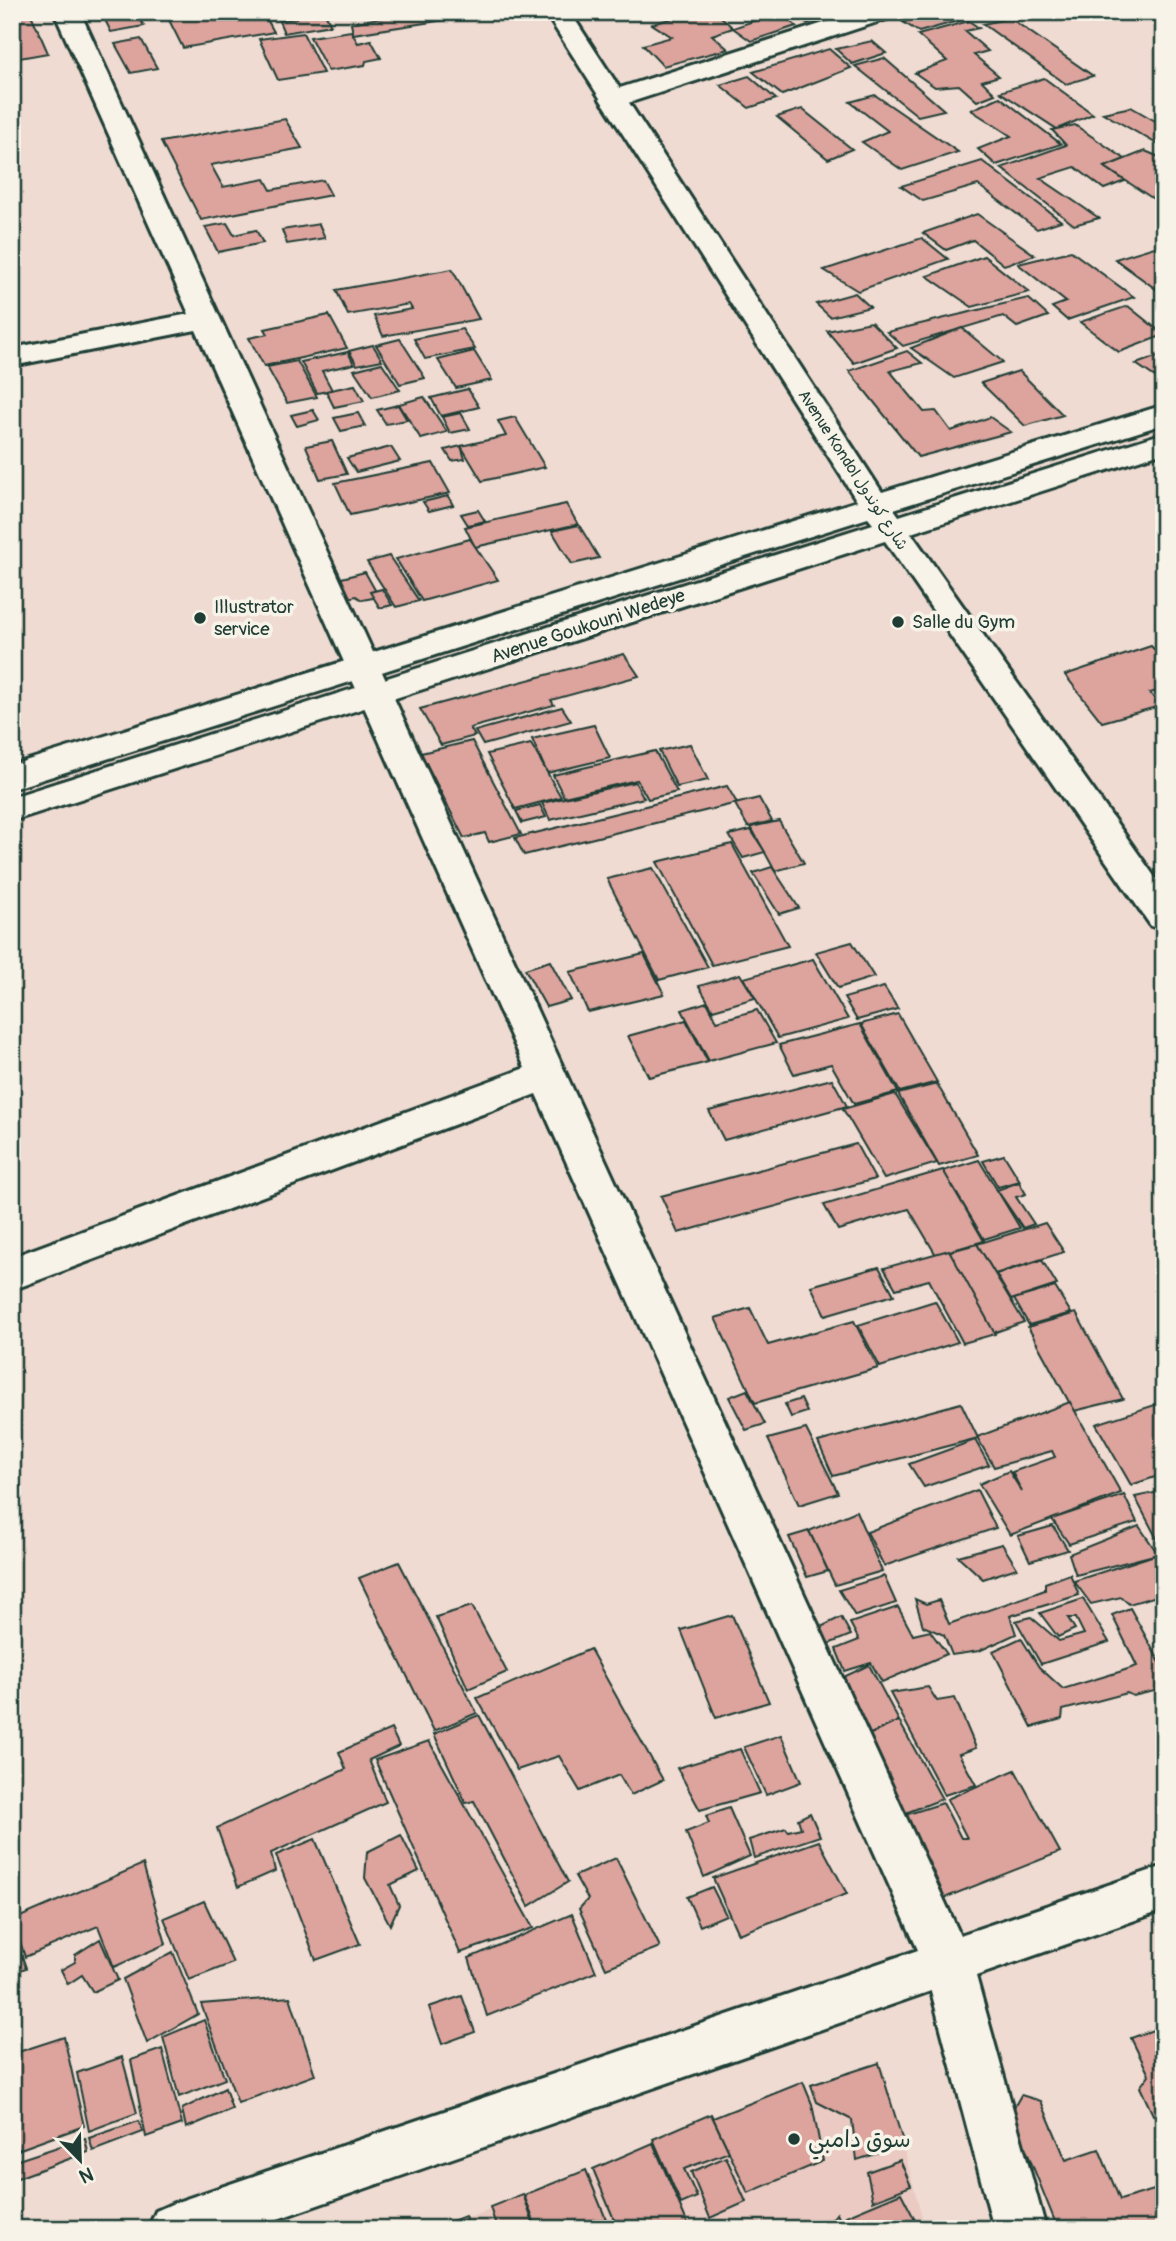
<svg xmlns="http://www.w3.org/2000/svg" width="1176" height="2241" font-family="Pangolin,'Playpen Sans Arabic',sans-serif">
	<rect width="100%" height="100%" fill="#efdbd2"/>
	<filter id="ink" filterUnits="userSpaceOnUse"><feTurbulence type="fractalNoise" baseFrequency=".0143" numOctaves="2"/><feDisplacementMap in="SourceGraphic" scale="14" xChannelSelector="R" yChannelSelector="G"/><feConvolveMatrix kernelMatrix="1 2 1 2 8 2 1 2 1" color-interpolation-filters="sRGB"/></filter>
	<g filter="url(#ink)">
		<polygon fill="#eacac2" points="883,2069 925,2229 437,2229"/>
		<g fill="#dda39d" stroke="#1f3d34" stroke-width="2">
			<polygon points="12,12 30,12 48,53 20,58 12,40"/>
			<polygon points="101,12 154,12 155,14 139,17 144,26 111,32"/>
			<polygon points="165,12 263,12 274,32 183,48"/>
			<polygon points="293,12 341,12 326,15 331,25 284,33 279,21 296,18"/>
			<polygon points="685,12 716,12 733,28 712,35 728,49 663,66 643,45 672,37 652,24 687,14"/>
			<polygon points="779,12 796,26 751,41 733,28"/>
			<polygon points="792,12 842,12 807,24"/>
			<polygon points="937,12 990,12 919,32 903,22"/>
			<polygon points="407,13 414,12 490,13 353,34 351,23"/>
			<polygon points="1010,18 1093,76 1066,84 983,24"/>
			<polygon points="969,21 979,28 965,31 988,51 974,55 999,76 982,81 995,94 977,101 959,85 935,87 915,73 947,61 918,35"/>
			<polygon points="351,31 358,43 371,40 381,58 366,61 365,65 328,71 310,37"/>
			<polygon points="303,33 323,73 278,80 259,39"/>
			<polygon points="141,39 157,68 131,73 115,44"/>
			<polygon points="872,41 886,53 852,64 836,49"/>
			<polygon points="829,49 851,68 782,95 753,72"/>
			<polygon points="884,58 944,110 918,116 855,66"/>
			<polygon points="749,76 776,99 749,108 720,85"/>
			<polygon points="1044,78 1093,114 1057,129 1000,92"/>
			<polygon points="875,95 958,152 902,170 862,142 888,131 850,102"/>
			<polygon points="1000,97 1061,144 996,165 978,149 1011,136 971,110"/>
			<polygon points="1131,107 1164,126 1164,148 1103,113"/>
			<polygon points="802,109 852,149 828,159 777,117"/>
			<polygon points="285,119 302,148 211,165 223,187 265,179 271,190 323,180 331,195 201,220 161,142"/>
			<polygon points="1075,125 1125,159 1105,167 1125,181 1104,189 1075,167 1040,178 1099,218 1074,225 1001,168 1066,145 1052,130"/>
			<polygon points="1145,151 1164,159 1164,206 1105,167"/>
			<polygon points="982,161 1061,221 1037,229 978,185 923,201 901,186"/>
			<polygon points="977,214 1035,255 1004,265 973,240 946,250 923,233"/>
			<polygon points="227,223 234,235 256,230 263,243 218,252 205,227"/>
			<polygon points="319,224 325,238 287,244 282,230"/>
			<polygon points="922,238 948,259 858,291 824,270"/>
			<polygon points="1164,244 1164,295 1115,259"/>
			<polygon points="1071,251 1134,297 1067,320 1052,307 1066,302 1018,264"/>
			<polygon points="984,256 1029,292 972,307 927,276"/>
			<polygon points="452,269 479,319 383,336 374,316 412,309 409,304 348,315 336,290"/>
			<polygon points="855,293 870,307 830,317 816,304"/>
			<polygon points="1028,298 1048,316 1017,327 1003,316 903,346 887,332"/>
			<polygon points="1128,306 1164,335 1119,352 1080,322"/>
			<polygon points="329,315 347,348 264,366 249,338 268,334 265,329"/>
			<polygon points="871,322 897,348 854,363 827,331"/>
			<polygon points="962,328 1003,362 954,378 911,348"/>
			<polygon points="462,329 475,349 425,359 414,339"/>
			<polygon points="400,339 425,378 400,384 376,345"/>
			<polygon points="373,345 382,360 357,365 349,351"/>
			<polygon points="474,351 492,380 456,388 438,360"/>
			<polygon points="907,351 922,363 890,371 924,412 936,411 951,431 990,417 1011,432 918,457 849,371"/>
			<polygon points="348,352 354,364 322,371 332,390 317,393 301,362"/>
			<polygon points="1164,354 1164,383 1136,364"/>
			<polygon points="297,361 317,397 287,403 267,367"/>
			<polygon points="382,363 400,390 372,397 354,370"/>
			<polygon points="1019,371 1063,415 1025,426 981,383"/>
			<polygon points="355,385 364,401 334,407 326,391"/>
			<polygon points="468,389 479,407 441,416 431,398"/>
			<polygon points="424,397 447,432 421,439 399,404"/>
			<polygon points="398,405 407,420 386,424 377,410"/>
			<polygon points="313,410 319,420 297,426 291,415"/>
			<polygon points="358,413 365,426 341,431 334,418"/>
			<polygon points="461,413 470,429 450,433 442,417"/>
			<polygon points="515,417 545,467 482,481 461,446 506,436 498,421"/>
			<polygon points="332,441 347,474 320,479 306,446"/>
			<polygon points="461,446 465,459 452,461 445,450"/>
			<polygon points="391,447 400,461 356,472 347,458"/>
			<polygon points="433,463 450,493 350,515 335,483"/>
			<polygon points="448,496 453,505 429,511 423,502"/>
			<polygon points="566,504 578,524 475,547 465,527"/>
			<polygon points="478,510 485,521 468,525 461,514"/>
			<polygon points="579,525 599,558 572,564 552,531"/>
			<polygon points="470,539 498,580 422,601 396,559"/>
			<polygon points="389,556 419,601 396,607 367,562"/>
			<polygon points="365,572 379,597 362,600 356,596 348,598 338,579"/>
			<polygon points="382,589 392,605 380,608 370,592"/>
			<polygon points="1151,646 1164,660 1164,689 1150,693 1160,706 1102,722 1065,675"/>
			<polygon points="624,654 639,676 551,700 554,705 470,728 475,736 441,745 420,709"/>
			<polygon points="562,707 571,721 483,745 475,731"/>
			<polygon points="594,725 610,758 547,773 532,739"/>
			<polygon points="472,741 521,834 489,842 485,833 464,838 421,753"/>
			<polygon points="531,744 561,797 515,809 487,754"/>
			<polygon points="690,744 708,780 677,787 659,751"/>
			<polygon points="655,751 677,792 648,799 637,780 564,797 553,775"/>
			<polygon points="635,782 644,798 550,820 542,803"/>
			<polygon points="727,786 737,803 524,855 515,838"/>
			<polygon points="759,798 772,821 748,827 735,804"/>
			<polygon points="540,805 546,817 522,823 516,811"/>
			<polygon points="779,821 804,863 775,871 751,827"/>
			<polygon points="751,830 765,852 743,858 729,835"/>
			<polygon points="732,844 788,946 712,965 657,862"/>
			<polygon points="772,867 799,908 779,914 753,873"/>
			<polygon points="653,868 708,967 659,980 607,879"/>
			<polygon points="852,942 874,977 838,988 816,952"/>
			<polygon points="644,954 664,994 588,1012 570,972"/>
			<polygon points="813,959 848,1019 778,1038 744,978"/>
			<polygon points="550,961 571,1000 546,1007 525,969"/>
			<polygon points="740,974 755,998 713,1010 699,986"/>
			<polygon points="884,987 898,1009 857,1020 844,998"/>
			<polygon points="707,1002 717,1021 757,1010 776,1043 709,1061 682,1010"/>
			<polygon points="898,1014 937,1082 900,1092 861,1024"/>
			<polygon points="686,1020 708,1062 649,1077 628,1036"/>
			<polygon points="860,1024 898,1092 854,1104 831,1064 794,1074 779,1045"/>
			<polygon points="832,1079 847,1106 724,1140 709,1111"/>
			<polygon points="937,1084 978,1155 939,1166 898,1094"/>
			<polygon points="895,1094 937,1163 884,1179 843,1109"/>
			<polygon points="856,1144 875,1179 678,1233 661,1196"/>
			<polygon points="1004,1155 1020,1181 998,1187 983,1161"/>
			<polygon points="979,1160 1020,1228 984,1239 943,1171"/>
			<polygon points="943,1170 984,1241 936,1255 909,1209 838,1230 824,1205"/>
			<polygon points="1019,1182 1026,1194 1016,1197 1034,1224 1023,1228 997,1190"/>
			<polygon points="1045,1223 1064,1252 995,1274 977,1244"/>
			<polygon points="977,1244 1024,1322 993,1333 947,1252"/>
			<polygon points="949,1250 995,1334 963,1343 929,1280 896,1289 884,1268"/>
			<polygon points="1042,1260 1057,1285 1011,1300 996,1274"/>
			<polygon points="879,1267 894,1295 825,1315 811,1286"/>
			<polygon points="1055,1287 1071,1313 1029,1325 1014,1299"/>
			<polygon points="935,1301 958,1342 880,1367 858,1325"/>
			<polygon points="750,1308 768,1345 854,1321 878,1368 755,1403 715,1318"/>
			<polygon points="1076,1313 1123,1399 1074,1411 1028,1327"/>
			<polygon points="747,1390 765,1424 746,1430 729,1397"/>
			<polygon points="801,1399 807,1412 791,1417 785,1404"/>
			<polygon points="1070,1402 1121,1493 1010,1535 979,1484 1009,1471 1022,1492 1012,1472 1055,1457 1052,1451 994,1467 977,1437"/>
			<polygon points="1164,1402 1164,1474 1131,1485 1096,1424"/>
			<polygon points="961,1403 978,1438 833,1476 818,1442"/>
			<polygon points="806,1429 838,1493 799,1505 768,1439"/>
			<polygon points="975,1440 989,1465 924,1487 909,1464"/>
			<polygon points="977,1490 996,1528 884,1566 867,1532"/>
			<polygon points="1164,1491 1164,1552 1135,1497"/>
			<polygon points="1124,1495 1137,1522 1069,1544 1052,1519"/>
			<polygon points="856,1511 882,1571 835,1585 809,1531"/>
			<polygon points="1053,1526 1068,1550 1030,1561 1018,1536"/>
			<polygon points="1139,1526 1158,1554 1076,1575 1069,1554"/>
			<polygon points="809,1531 828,1571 807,1577 789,1537"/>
			<polygon points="1002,1544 1017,1568 983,1579 958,1556"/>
			<polygon points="1158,1554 1164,1566 1164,1594 1129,1604 1121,1597 1091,1604 1074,1581"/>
			<polygon points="399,1562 477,1713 434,1731 359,1578"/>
			<polygon points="1070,1574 1079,1595 1010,1616 1016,1634 979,1651 952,1655 944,1635 923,1626 915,1599 926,1604 939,1600 949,1624 1045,1590 1045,1583"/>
			<polygon points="884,1576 896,1603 855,1616 839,1590"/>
			<polygon points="1083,1599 1109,1642 1041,1664 1016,1621 1031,1617 1059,1641 1084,1634 1076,1618 1068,1618 1075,1629 1058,1637 1040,1613"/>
			<polygon points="472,1606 507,1672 468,1689 436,1617"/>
			<polygon points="898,1607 913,1635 930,1631 947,1654 882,1682 871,1663 845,1671 836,1649 859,1640 850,1623"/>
			<polygon points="1130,1608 1164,1670 1159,1690 1133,1696 1127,1693 1063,1710 1062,1719 1032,1727 993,1651 1021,1638 1039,1667 1063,1689 1119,1672 1137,1666 1112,1615"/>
			<polygon points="732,1615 769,1702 716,1718 681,1630"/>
			<polygon points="841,1617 851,1635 826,1645 817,1629"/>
			<polygon points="590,1649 663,1780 631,1795 619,1775 580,1791 559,1756 517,1770 477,1698"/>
			<polygon points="869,1665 899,1721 864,1737 835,1681"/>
			<polygon points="928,1687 937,1701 955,1698 976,1748 959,1754 976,1785 944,1795 890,1693"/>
			<polygon points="479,1715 568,1882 529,1906 474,1801 466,1803 434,1734"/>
			<polygon points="899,1721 942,1799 903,1814 864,1737"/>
			<polygon points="391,1729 399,1746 369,1760 386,1802 271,1853 275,1871 238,1887 217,1828 346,1769 339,1752"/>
			<polygon points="781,1735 801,1782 766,1795 744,1747"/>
			<polygon points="429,1741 533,1928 460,1953 375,1760"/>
			<polygon points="740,1749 760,1793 700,1810 677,1768"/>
			<polygon points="1015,1770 1060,1852 942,1899 902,1816 943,1803 961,1838 967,1838 947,1799"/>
			<polygon points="729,1808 750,1856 704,1877 686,1832 709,1823 706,1816"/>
			<polygon points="810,1813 820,1836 754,1858 749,1840 786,1828 788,1831 801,1828 798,1819"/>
			<polygon points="401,1835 419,1871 390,1885 399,1905 390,1925 365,1878 367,1852"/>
			<polygon points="315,1839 360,1944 316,1960 276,1855"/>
			<polygon points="819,1841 847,1894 738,1934 713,1878"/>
			<polygon points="616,1858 660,1947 606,1968 579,1909 588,1899 575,1876"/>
			<polygon points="143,1864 166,1944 114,1967 98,1926 25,1957 13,1920"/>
			<polygon points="712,1887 726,1915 700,1926 687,1897"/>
			<polygon points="204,1901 233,1963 189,1980 164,1918"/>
			<polygon points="572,1914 596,1972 487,2016 469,1958"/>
			<polygon points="12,1927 26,1968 12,1973"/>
			<polygon points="100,1939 118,1980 93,1992 82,1975 68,1984 61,1970 75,1962 75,1955"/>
			<polygon points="173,1952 198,2014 147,2043 123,1979"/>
			<polygon points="462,1996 475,2032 442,2044 429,2007"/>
			<polygon points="290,1997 315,2075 238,2103 201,2004"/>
			<polygon points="204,2020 225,2079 179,2097 163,2037"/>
			<polygon points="1164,2026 1164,2119 1153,2115 1140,2087 1149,2075 1131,2038"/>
			<polygon points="64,2037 84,2126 12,2152 12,2054"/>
			<polygon points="162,2049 182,2124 146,2137 131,2060"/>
			<polygon points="122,2057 137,2113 89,2131 77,2073"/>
			<polygon points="879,2063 904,2145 857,2160 852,2120 817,2102 811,2085"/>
			<polygon points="803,2082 812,2104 823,2161 748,2193 713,2118"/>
			<polygon points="225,2088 232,2109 186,2128 182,2109"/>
			<polygon points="1021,2095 1041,2101 1066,2160 1099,2149 1120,2200 1164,2187 1164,2229 1058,2229 1027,2152 999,2134"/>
			<polygon points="711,2114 729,2152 684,2169 697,2197 681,2204 653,2139"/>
			<polygon points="139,2121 143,2132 93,2151 89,2138"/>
			<polygon points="85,2138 88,2152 12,2180 12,2162"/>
			<polygon points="653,2143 690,2229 618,2229 593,2169"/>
			<polygon points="726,2157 746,2202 710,2218 691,2172"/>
			<polygon points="900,2160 911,2186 873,2201 867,2172"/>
			<polygon points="586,2170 610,2229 537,2229 524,2195"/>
			<polygon points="901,2193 915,2220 894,2229 852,2229 846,2216"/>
			<polygon points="523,2194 535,2229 497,2229 490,2207"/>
			<polygon points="837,2213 843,2229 824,2229"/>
			<polygon points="465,2216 469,2229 432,2229"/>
		</g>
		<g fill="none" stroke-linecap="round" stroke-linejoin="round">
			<g stroke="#1f3d34" stroke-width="6">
				<g id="street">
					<polygon points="54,12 80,12 960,1935 1164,1866 1164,1910 976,1976 1046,2229 994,2229 931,1991 249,2229 148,2229 156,2211 174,2203 918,1950 536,1094 12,1290 12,1257 525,1068 196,330 12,366 12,348 189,314"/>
					<polygon points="858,12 896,12 893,17 622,105 604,105 600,99 604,93"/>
				</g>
			</g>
			<g stroke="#1f3d34" stroke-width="6">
				<polygon id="secondary" points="545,12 570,12 882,492 1164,405 1164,424 894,509 899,516 1164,433 1164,452 911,533 1164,890 1164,930 1151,926 885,541 12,821 12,797 873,524 868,518 12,789 12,765 857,501"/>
			</g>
			<use href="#street" fill="#f7f3e8" fill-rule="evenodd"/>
			<use href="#secondary" fill="#f7f3e8" fill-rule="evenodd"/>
		</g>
	</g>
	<g fill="#1f3d34" stroke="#f7f3e8" stroke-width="2.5">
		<circle cx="200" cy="618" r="7"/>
		<circle cx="898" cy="622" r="7"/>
		<circle cx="794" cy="2139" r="7"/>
	</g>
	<g text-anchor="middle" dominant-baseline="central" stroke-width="7" stroke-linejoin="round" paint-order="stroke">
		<g font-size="16" fill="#1f3d34" stroke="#f7f3e8">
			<text transform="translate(853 470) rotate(57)">Avenue Kondol شارع كوندول</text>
		</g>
		<g font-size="19" fill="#1f3d34" stroke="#f7f3e8" text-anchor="start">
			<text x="214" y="607">Illustrator<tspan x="214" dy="22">service</tspan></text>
			<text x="912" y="622">Salle du Gym</text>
		</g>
		<g font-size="19" fill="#1f3d34" stroke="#f7f3e8">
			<text transform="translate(588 626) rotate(-18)">Avenue Goukouni Wedeye</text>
		</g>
		<g font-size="23" fill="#1f3d34" stroke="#f7f3e8" text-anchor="start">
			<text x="808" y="2139">سوق دامبي</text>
		</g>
	</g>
	<rect width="1176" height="2241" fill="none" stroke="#f7f3e8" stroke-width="42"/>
	<rect x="21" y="21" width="1134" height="2199" fill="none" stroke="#1f3d34" stroke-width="2.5" filter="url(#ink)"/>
	<g transform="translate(80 2160) rotate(157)" stroke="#f7f3e8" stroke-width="5" paint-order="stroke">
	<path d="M0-5L12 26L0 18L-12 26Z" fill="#1f3d34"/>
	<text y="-10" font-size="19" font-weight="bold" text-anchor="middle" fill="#1f3d34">N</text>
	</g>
</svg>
